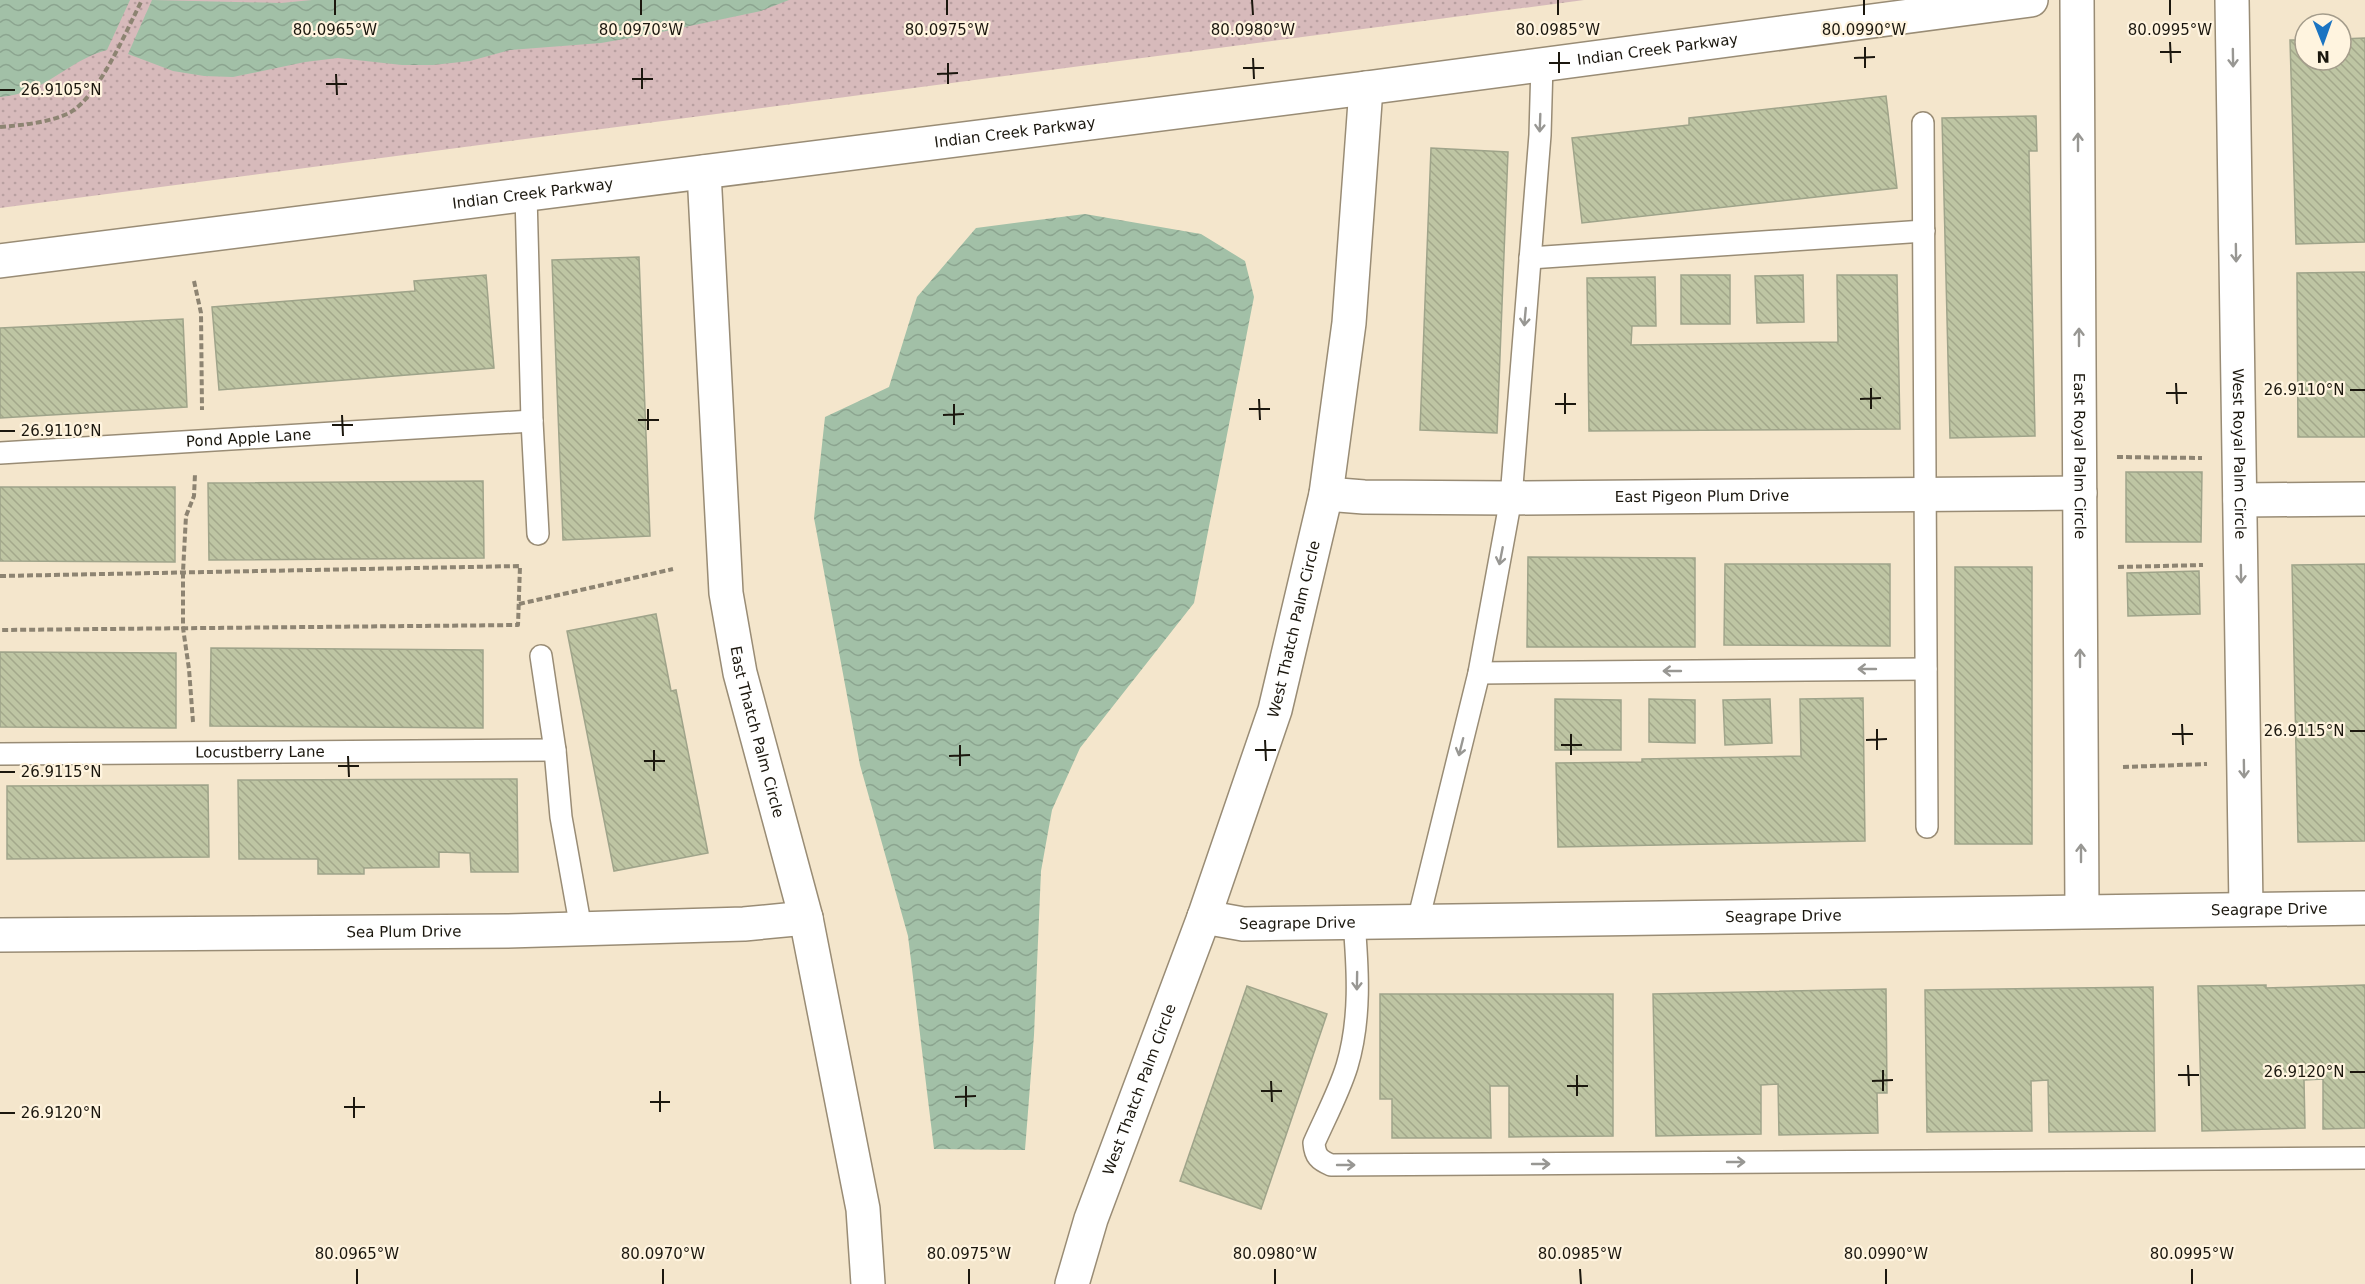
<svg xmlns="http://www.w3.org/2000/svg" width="2365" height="1284" font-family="'DejaVu Sans',sans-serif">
	<defs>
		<pattern id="grass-dots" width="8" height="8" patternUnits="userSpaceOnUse" patternTransform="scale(1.5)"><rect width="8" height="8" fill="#d7babb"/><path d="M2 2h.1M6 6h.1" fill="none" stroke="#b89fa0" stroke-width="1.8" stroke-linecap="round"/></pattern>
		<pattern id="water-waves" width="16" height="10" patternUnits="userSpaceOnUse" patternTransform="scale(1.5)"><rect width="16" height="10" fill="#a2c0a7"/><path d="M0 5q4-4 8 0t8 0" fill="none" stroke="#8ba48f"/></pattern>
		<pattern id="building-back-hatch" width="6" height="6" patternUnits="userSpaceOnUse" patternTransform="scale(1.5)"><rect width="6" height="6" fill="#bec5a3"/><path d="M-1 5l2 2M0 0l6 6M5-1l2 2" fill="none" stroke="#a3a88b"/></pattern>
	</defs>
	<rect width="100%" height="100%" fill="#f4e6cc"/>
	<polygon fill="url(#grass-dots)" points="0,0 1584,0 0,208"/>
	<g fill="url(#water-waves)">
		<path d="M 0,0 L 130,0 L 107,50 C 66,61 45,94 0,97 Z"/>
		<polygon points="152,0 281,3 312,0 789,0 761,11 647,35 601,43 510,50 470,61 433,65 402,65 338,58 305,62 233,77 204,76 173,71 128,54"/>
		<polygon points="1085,214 1201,234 1245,261 1254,297 1194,603 1080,748 1052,810 1041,871 1034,1035 1025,1150 934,1149 908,936 860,765 814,518 825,417 889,387 917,297 976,228"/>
	</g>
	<g fill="url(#building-back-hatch)" stroke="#9fa48a" stroke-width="1.5">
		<polygon points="2365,38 2365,242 2296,244 2290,40 2305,40 2305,60 2341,60 2341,39"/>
		<polygon points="1886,96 1897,188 1582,223 1572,138 1689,125 1689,118"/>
		<polygon points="2036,116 2037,151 2029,151 2035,436 1950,438 1942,118"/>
		<polygon points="1431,148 1508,152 1497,433 1420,430"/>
		<polygon points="639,257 650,536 563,540 552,260"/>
		<polygon points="2365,272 2365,437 2298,437 2297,273"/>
		<polygon points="486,275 494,368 219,390 212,307 415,291 414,281"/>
		<rect x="1681" y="275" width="49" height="49"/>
		<polygon points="1803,275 1804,322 1757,323 1755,276"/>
		<polygon points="1837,275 1897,275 1900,429 1589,431 1587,278 1655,277 1656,326 1632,326 1631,345 1838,342"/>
		<polygon points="183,319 187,407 0,418 0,328"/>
		<polygon points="2126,472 2202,472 2201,542 2126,542"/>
		<polygon points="483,481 484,558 209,560 208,483"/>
		<polygon points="0,487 175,487 175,562 0,561"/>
		<polygon points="1528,557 1695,558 1695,647 1527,647"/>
		<polygon points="1725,564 1890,564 1890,646 1724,645"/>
		<polygon points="2365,564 2365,841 2298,842 2292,565"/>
		<rect x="1955" y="567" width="77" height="277"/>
		<polygon points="2199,571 2200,614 2128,616 2127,573"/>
		<polygon points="656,614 671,691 676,690 708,853 614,871 567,631"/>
		<polygon points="211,648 483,650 483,728 210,726"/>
		<polygon points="0,652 176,653 176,728 0,727"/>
		<polygon points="1863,698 1865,841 1558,847 1556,763 1642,762 1642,759 1801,756 1800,699"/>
		<polygon points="1555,699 1621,700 1621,750 1555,750"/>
		<polygon points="1649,699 1695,700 1695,743 1649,742"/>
		<polygon points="1770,699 1772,743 1725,745 1723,700"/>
		<polygon points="517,779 518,872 471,872 470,853 439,852 439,867 364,868 364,874 318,874 318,859 239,859 238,780"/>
		<polygon points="208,785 209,857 7,859 7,786"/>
		<polygon points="2266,985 2266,988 2365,985 2365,1128 2323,1129 2323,1079 2304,1080 2305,1128 2202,1131 2198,986"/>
		<polygon points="1247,986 1327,1014 1261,1209 1180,1181"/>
		<polygon points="2153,987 2155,1131 2049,1132 2048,1080 2031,1081 2032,1131 1927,1132 1925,990"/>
		<polygon points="1886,989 1887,1093 1877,1093 1878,1133 1779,1135 1778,1084 1761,1085 1761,1134 1656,1136 1653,994"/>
		<polygon points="1380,994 1613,994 1613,1136 1509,1137 1509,1086 1490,1086 1491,1138 1392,1138 1392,1099 1380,1099"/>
	</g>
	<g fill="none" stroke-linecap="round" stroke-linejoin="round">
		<g stroke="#998c75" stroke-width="24">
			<g id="service">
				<polyline points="1923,123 1927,827"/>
				<polyline points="526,195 532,421 538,534"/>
				<polyline points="1530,258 1924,231"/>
				<path id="s1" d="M 0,453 L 532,421"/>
				<polyline points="541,656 555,750 561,817 581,929"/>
				<polyline points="1479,673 1926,669"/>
				<path id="s2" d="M 0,754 L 555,750"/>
				<polyline points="1418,921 1479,673 1511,498 1540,135 1542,64"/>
				<path d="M 1354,922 C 1358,970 1361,1019 1347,1066 C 1339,1092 1325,1118 1314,1143 C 1315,1156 1319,1160 1331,1165 L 2365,1158"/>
			</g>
		</g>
		<g stroke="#998c75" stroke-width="36">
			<g id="minor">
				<path id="s3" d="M 2077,0 L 2082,911"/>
				<path id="s4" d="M 2232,0 L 2246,908"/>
				<path id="s5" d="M 704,172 L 726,593 L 740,673 L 806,918 L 863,1209 L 868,1284"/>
				<path id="s6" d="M 0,261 L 1366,88 L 2031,0"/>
				<path id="s7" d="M 1326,494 L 1364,497 L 1511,498 L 2080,493"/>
				<polyline points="2240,500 2365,499"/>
				<path id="s8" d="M 1204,917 L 1243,924 L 2365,908"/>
				<path id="s9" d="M 0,935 L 508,931 L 744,924 L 806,918"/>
				<path id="s10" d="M 1072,1284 L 1091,1219 L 1204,917 L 1275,710 L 1326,494 L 1349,323 L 1366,88"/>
			</g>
		</g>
		<g stroke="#8d8472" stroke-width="4" stroke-dasharray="6 3" stroke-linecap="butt">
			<path d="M 0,127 C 23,125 46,123 67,114 C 97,101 127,29 142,0"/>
			<polyline points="194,281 201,313 202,410"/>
			<polyline points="2117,457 2202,458"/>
			<polyline points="2118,567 2203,565"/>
			<polyline points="0,576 520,566 518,625 0,630"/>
			<polyline points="519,604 673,569"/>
			<polyline points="193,722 189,669 183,628 183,572 186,516 194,496 195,474"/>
			<polyline points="2123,767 2207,764"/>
		</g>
		<use href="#service" stroke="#fff" stroke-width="21"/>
		<use href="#minor" stroke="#fff" stroke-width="33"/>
	</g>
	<defs><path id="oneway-shaft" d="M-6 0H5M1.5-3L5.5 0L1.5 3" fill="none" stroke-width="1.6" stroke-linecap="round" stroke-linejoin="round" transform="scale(1.5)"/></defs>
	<g stroke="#989793">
		<use href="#oneway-shaft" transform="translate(2233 58) rotate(89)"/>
		<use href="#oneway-shaft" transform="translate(1540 123) rotate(92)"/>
		<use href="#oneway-shaft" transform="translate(2078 142) rotate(-90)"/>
		<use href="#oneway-shaft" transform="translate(2236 253) rotate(89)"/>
		<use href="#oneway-shaft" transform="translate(1525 317) rotate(95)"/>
		<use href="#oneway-shaft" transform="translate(2079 337) rotate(-90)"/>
		<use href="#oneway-shaft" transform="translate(1501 556) rotate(101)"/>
		<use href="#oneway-shaft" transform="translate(2241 574) rotate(89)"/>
		<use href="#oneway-shaft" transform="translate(2080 658) rotate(-90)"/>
		<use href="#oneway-shaft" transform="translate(1867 669) rotate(180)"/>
		<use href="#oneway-shaft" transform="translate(1672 671) rotate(180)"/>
		<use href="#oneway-shaft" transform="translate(1461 747) rotate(104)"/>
		<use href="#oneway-shaft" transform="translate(2244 769) rotate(89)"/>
		<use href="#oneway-shaft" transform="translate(2081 853) rotate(-90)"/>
		<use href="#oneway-shaft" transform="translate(1357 981) rotate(91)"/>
		<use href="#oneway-shaft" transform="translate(1736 1162)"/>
		<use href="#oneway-shaft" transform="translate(1541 1164)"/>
		<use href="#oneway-shaft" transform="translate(1346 1165)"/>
	</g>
	<path fill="none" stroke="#1b170e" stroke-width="2" d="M 335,0 L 335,15M 641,0 L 641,15M 947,0 L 947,15M 1252,0 L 1253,15M 1558,0 L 1558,15M 1864,0 L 1864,15M 2170,0 L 2170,15M 2170,42 L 2171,63M 1865,47 L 1865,68M 1559,52 L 1559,73M 2160,52 L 2181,52M 1253,58 L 1254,79M 1854,58 L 1875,57M 948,63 L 948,84M 1549,63 L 1570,63M 642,68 L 642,89M 1243,68 L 1264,68M 336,74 L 337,95M 937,74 L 958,73M 632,79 L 653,79M 326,84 L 347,84M 0,90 L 15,90M 2176,383 L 2177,404M 1871,388 L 1871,409M 2350,390 L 2365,390M 1565,393 L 1565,414M 2166,393 L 2187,393M 1259,399 L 1260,420M 1860,399 L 1881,398M 954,404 L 954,425M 1555,404 L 1576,404M 648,409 L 648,430M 1249,409 L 1270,409M 342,415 L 343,436M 943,415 L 964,414M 638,420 L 659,420M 332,425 L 353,425M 0,431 L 15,431M 2182,724 L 2183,745M 1877,729 L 1877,750M 2350,731 L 2365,731M 1571,734 L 1571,755M 2172,734 L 2193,734M 1265,740 L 1266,761M 1866,740 L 1887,739M 960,745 L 960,766M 1561,745 L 1582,745M 654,750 L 654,771M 1255,750 L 1276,750M 348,756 L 349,777M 949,756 L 970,755M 644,761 L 665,761M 338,766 L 359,766M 0,772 L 15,772M 2188,1065 L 2189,1086M 1883,1070 L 1883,1091M 2350,1072 L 2365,1072M 1577,1075 L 1577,1096M 2178,1075 L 2199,1075M 1271,1081 L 1272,1102M 1872,1081 L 1893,1080M 966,1086 L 966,1107M 1567,1086 L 1588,1086M 660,1091 L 660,1112M 1261,1091 L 1282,1091M 354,1097 L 354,1118M 955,1097 L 976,1096M 650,1102 L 670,1102M 344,1107 L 365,1107M 0,1113 L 15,1113M 357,1269 L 357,1284M 663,1269 L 663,1284M 969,1269 L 969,1284M 1275,1269 L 1275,1284M 1580,1269 L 1581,1284M 1886,1269 L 1886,1284M 2192,1269 L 2192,1284"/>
	<g text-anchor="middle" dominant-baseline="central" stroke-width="4.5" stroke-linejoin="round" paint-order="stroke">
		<g font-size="15" fill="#1b170e" stroke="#fff4df">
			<text stroke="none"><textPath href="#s6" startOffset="1671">Indian Creek Parkway</textPath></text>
			<text stroke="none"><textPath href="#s6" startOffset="1023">Indian Creek Parkway</textPath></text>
			<text stroke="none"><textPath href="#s6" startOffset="537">Indian Creek Parkway</textPath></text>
			<text stroke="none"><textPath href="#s1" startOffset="249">Pond Apple Lane</textPath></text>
			<text stroke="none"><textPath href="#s4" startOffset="454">West Royal Palm Circle</textPath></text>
			<text stroke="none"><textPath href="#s3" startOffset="456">East Royal Palm Circle</textPath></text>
			<text stroke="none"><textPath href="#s7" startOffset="376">East Pigeon Plum Drive</textPath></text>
			<text stroke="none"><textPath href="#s10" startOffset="692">West Thatch Palm Circle</textPath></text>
			<text stroke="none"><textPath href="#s5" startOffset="564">East Thatch Palm Circle</textPath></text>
			<text stroke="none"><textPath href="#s2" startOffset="260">Locustberry Lane</textPath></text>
			<text stroke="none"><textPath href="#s8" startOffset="1066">Seagrape Drive</textPath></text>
			<text stroke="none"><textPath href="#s8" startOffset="580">Seagrape Drive</textPath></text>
			<text stroke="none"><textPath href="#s8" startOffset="94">Seagrape Drive</textPath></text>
			<text stroke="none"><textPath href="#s9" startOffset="404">Sea Plum Drive</textPath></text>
			<text stroke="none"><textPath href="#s10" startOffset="206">West Thatch Palm Circle</textPath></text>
		</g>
	</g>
	<g font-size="15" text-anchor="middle" fill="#1b170e" stroke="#fff4df" stroke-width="4.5" stroke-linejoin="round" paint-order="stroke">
		<text x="335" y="35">80.0965°W</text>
		<text x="641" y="35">80.0970°W</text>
		<text x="947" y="35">80.0975°W</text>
		<text x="1253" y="35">80.0980°W</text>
		<text x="1558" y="35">80.0985°W</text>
		<text x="1864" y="35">80.0990°W</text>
		<text x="2170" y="35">80.0995°W</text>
		<text x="61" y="95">26.9105°N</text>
		<text x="2304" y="395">26.9110°N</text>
		<text x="61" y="436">26.9110°N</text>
		<text x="2304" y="736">26.9115°N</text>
		<text x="61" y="777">26.9115°N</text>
		<text x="2304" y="1077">26.9120°N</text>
		<text x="61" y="1118">26.9120°N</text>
		<text x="357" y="1259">80.0965°W</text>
		<text x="663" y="1259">80.0970°W</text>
		<text x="969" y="1259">80.0975°W</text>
		<text x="1275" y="1259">80.0980°W</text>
		<text x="1580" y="1259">80.0985°W</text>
		<text x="1886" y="1259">80.0990°W</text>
		<text x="2192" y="1259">80.0995°W</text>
	</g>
	<g transform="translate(2323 42) rotate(179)"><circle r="28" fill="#fff4df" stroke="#a49c8b" stroke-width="1.5"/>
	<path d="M0-4.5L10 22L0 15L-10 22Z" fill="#1b74c2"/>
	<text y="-9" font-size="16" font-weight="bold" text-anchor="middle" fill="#1b170e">N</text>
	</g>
</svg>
